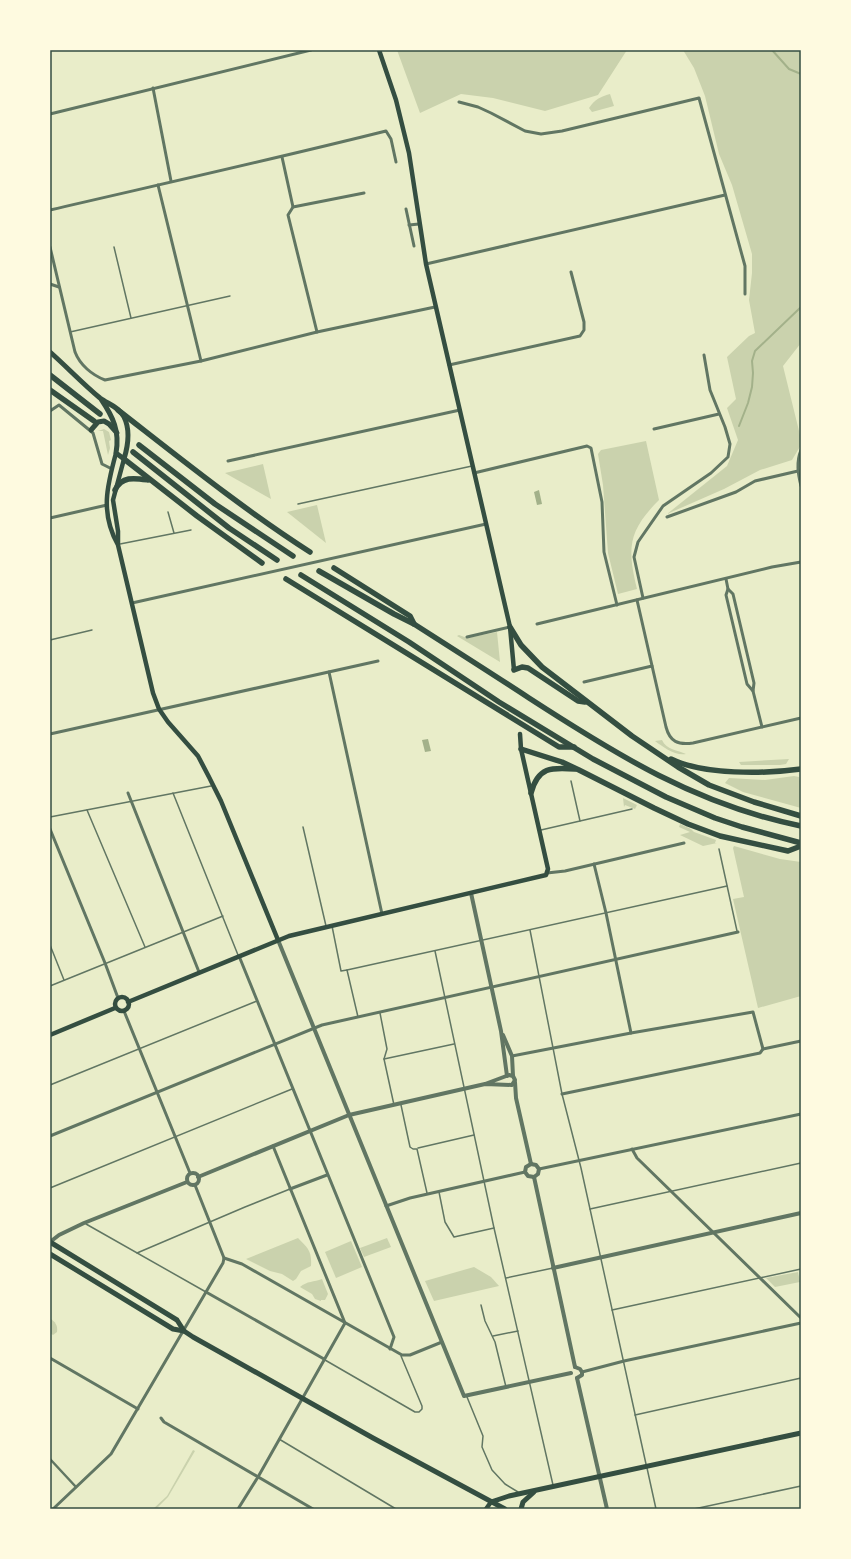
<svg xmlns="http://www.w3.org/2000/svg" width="851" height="1559" font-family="'Source Serif 4',serif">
	<rect width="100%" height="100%" fill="#e9edc9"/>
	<g fill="#cad2ad">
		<polygon points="397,50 627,50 598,95 545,111 493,98 461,94 420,113"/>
		<polygon points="683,50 801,50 801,343 783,366 801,439 801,445 792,460 760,470 724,489 667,514 727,466 738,440 727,408 736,399 727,357 749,336 755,333 749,300 752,273 752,254 732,185 719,154 705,96 694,68"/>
		<path d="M 610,94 L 614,106 L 592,112 L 589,108 C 595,99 600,97 610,94 Z"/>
		<polygon points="104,429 109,432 111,440 109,441 110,448 108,455 103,431 98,431"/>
		<path d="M 646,441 L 659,500 C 628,531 627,548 637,589 L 618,594 L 608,553 L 603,485 L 598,454 L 601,450 Z"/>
		<polygon points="263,464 271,499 225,473"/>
		<polygon points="317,505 326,543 287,512"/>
		<polygon points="497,632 500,662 457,636 459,635 467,638"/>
		<path d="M 662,740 C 666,750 678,750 686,754 C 675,756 663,747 655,741 Z"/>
		<polygon points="789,759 786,764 780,765 741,765 739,762"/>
		<polygon points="794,776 799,777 801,785 801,808 743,792 725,783 729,778 765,780"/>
		<polygon points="623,798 637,805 635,809 625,805 624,807"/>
		<polygon points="680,824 691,829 694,832 716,840 715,843 717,843 703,846 680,835 690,832 679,827"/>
		<polygon points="734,846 780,859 801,862 801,996 758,1008 733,899 744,897 733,848"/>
		<path d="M 298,1238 C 308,1248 312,1251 311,1266 L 301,1271 L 296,1279 L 293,1281 L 282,1274 L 270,1271 L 246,1259 Z"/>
		<polygon points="387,1238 391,1247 364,1257 360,1248"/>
		<polygon points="351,1241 362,1267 336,1278 325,1252"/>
		<polygon points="474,1267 491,1277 499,1286 434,1301 425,1281"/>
		<polygon points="798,1272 800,1282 775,1287 766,1278"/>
		<path d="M 322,1279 L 328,1294 L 325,1300 L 321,1300 L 321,1301 L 315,1299 L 312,1294 L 300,1287 C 307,1281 314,1282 322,1279 Z"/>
		<path d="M 50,1318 C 55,1322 58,1325 57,1332 L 53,1335 L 50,1333 Z"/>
		<polygon points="193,1450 195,1451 168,1497 156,1509 153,1509 167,1496"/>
	</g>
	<g fill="#a3b18a">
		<polygon points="539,490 542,504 537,505 534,492"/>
		<polygon points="428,739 431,751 425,752 422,740"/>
	</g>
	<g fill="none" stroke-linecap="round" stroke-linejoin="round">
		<g stroke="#a3b18a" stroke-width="2">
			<polyline points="772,50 789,69 801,74"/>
			<polyline points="739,426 748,403 752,387 753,373 752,361 755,351 801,307"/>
		</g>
		<g stroke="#617663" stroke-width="1.5">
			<polyline points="114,247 131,318"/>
			<polyline points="70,332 230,296"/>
			<polyline points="298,504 472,466"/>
			<polyline points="168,512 174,533"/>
			<polyline points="120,544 191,530"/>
			<polyline points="50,640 92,630"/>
			<polyline points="571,781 580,821"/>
			<polyline points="173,793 238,955"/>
			<polyline points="87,810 145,947"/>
			<polyline points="50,817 211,786"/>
			<polyline points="303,827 326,926"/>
			<polyline points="541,830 632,809"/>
			<polyline points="719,849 737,931"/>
			<polyline points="332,926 341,971 347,970 358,1017"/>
			<polyline points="530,930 562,1094 581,1168 646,1464"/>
			<polyline points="50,945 64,980"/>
			<polyline points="435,951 494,1228 553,1485"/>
			<polyline points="347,970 727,886"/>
			<polyline points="50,986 223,916"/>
			<polyline points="380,1013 387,1049 384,1059 394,1105"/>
			<polyline points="384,1059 454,1044"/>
			<polyline points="50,1085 257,1001"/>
			<polyline points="401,1105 410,1147 413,1149 417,1149 427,1193"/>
			<polyline points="418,1148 474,1135"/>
			<polyline points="50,1188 292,1089"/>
			<polyline points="439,1192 445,1222 454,1237 494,1228"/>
			<polyline points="590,1209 801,1163"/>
			<polyline points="86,1224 206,1292"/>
			<polyline points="137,1253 245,1207 290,1189"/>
			<polyline points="506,1278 553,1268"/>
			<polyline points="481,1305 485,1321 495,1342 506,1387"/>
			<polyline points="612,1310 801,1269"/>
			<polyline points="493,1336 518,1331"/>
			<polyline points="325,1360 415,1412 419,1412 422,1409 422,1406 401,1356"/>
			<polyline points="467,1397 483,1436 482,1447 492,1470 505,1484 518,1492"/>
			<polyline points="635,1415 801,1378"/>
			<polyline points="279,1439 396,1509"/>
			<polyline points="647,1468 656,1509"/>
			<polyline points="694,1509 801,1486"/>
		</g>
		<polyline stroke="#617663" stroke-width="2.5" points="50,1459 76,1487"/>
		<g stroke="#617663" stroke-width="3">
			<polyline points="153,88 171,181"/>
			<polyline points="459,102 478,107 491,113 525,131 541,134 562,131 699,98 745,266 745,294"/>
			<polyline points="50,114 311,50"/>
			<polyline points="282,157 293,207"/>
			<polyline points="158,185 201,361"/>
			<polyline points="406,209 414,246"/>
			<path d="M 50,210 C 162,184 274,159 386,131 L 391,139 L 396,162"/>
			<polyline points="409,225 419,224"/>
			<path d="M 50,247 L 75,352 C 80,365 92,375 105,380 L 201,361 L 317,332 L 435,307"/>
			<polyline points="426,264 725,195"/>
			<polyline points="50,284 59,287"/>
			<polyline points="317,332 288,215 293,207 364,193"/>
			<polyline points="449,365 580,336 584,330 584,322 571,272"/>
			<polyline points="50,411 59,405 93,433 102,464 112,469"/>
			<polyline points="654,429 719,414"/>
			<path d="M 801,450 C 796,462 798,474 801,486"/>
			<polyline points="228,461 460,410"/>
			<polyline points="474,473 587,446 591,448 602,502 604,552 617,605"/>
			<polyline points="667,517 736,492 755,481 798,471"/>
			<polyline points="50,518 107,505"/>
			<polyline points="726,579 728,589 733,594 754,683 753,691"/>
			<polyline points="728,589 726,595 747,684 753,691 762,727"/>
			<polyline points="643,598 634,557 638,542 663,506 711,473 728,457 730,444 725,427 710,390 704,355"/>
			<path d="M 637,600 L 666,727 C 670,742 678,745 693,743 L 801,718"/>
			<polyline points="132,603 486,524"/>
			<polyline points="537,624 772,567 801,562"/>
			<polyline points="467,637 510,627"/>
			<polyline points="329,672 382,914"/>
			<polyline points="584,682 652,666"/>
			<polyline points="50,734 378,661"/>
			<polyline points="128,793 199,972"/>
			<polyline points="50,829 105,963 118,998"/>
			<polyline points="594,864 606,913 631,1033"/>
			<polyline points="547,873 565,871 684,843"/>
			<polyline points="239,956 394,1337 390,1349"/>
			<polyline points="124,1011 190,1173"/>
			<polyline points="512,1056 631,1033 753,1012 763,1049"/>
			<polyline points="562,1094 760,1053 763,1049 801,1041"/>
			<polyline points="50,1136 322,1025 738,932"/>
			<polyline points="273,1146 345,1323"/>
			<polyline points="632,1149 637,1158 801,1318"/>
			<polyline points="539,1169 801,1114"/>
			<polyline points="290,1189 327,1175"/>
			<polyline points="386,1206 410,1198 525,1172"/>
			<polyline points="224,1258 242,1264 402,1355 410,1355 442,1342"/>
			<polyline points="206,1292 324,1359"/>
			<polyline points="50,1358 138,1409"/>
			<polyline points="582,1372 624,1361 801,1323"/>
			<polyline points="161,1418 164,1422 313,1509"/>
			<polyline points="53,1509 111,1454 223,1263 224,1258 195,1185"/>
			<polyline points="238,1509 258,1477 345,1323"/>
		</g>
		<g stroke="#617663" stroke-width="4">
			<polyline points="471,893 501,1031 507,1076"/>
			<polyline points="278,940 464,1396 571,1373"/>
			<polyline points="503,1035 512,1056 513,1076"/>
			<polyline points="515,1082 516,1098 531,1164"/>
			<polyline points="531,1164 526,1167 525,1172 528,1176 534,1177"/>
			<polyline points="531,1164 536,1165 539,1169 538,1174 534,1177"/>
			<circle cx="193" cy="1179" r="6"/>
			<polyline points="198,1177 349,1115 485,1084 509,1075 513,1076 515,1080 512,1085 485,1084"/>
			<polyline points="534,1177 575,1367"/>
			<polyline points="50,1242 59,1235 84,1223 187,1182"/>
			<polyline points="553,1268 801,1213"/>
			<polyline points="575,1367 580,1369 582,1372 582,1375 577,1378"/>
			<polyline points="577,1378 607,1509"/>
		</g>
		<g stroke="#344e41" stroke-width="4.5">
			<polyline points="379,50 396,100 409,153 426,264 510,627 514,670"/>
			<path d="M 116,453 C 107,486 100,513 118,545 L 153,693 L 159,709 L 168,722 L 198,756 L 209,777 L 221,801 L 278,940"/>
			<polyline points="118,543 118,531 113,500 124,459"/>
			<circle cx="122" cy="1004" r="7"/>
			<polyline points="128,1002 289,936 546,875 548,869 521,749 520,734"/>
			<polyline points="50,1035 115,1008"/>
			<polyline points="486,1509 491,1502"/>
		</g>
		<g stroke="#344e41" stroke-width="5">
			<path d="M 50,352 C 67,367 83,384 100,398 C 108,404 119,407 124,417 C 131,431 128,446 124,459 L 116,453 C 120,431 113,417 101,399"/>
			<polyline points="91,430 98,422 104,421 109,424 117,433"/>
			<polyline points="50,1242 177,1320 184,1331 193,1337 373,1438 505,1509"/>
			<polyline points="50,1254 173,1329 184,1331"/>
			<polyline points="491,1502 509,1496 801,1433"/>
			<polyline points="521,1509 523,1502 534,1492"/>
		</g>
		<g stroke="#344e41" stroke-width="5.5">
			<polyline points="50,375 100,414"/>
			<polyline points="50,390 94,421"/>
			<path d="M 118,410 C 181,459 243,509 310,552"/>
			<polyline points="139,445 215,504 293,556"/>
			<polyline points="133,452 229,528 277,560"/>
			<polyline points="124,459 197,516 262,563"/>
			<path d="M 115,490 C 122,476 134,478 148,480"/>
			<polyline points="334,568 410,616 414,624"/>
			<path d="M 319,571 L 394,614 L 414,624 C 453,649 491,673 529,698 C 617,755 697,805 801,826"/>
			<polyline points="301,575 409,642 499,702 593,759 666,797 715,818 742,827 801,843"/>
			<polyline points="286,579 559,747 574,747"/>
			<polyline points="510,627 521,645 542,667 632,736 678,767 709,785 754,802 801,816"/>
			<polyline points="514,670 522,667 528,668 578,701 585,702"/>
			<polyline points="521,749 562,762 579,770 654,808 688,824 720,836 788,851 801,846"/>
			<path d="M 671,759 C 704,775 764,774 801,769"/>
			<path d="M 531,793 C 538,767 551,767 575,769"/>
		</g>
	</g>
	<rect width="851" height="1559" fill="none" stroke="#fefae0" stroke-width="102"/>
	<rect x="51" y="51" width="749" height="1457" fill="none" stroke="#344e41" stroke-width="1.5"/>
</svg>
